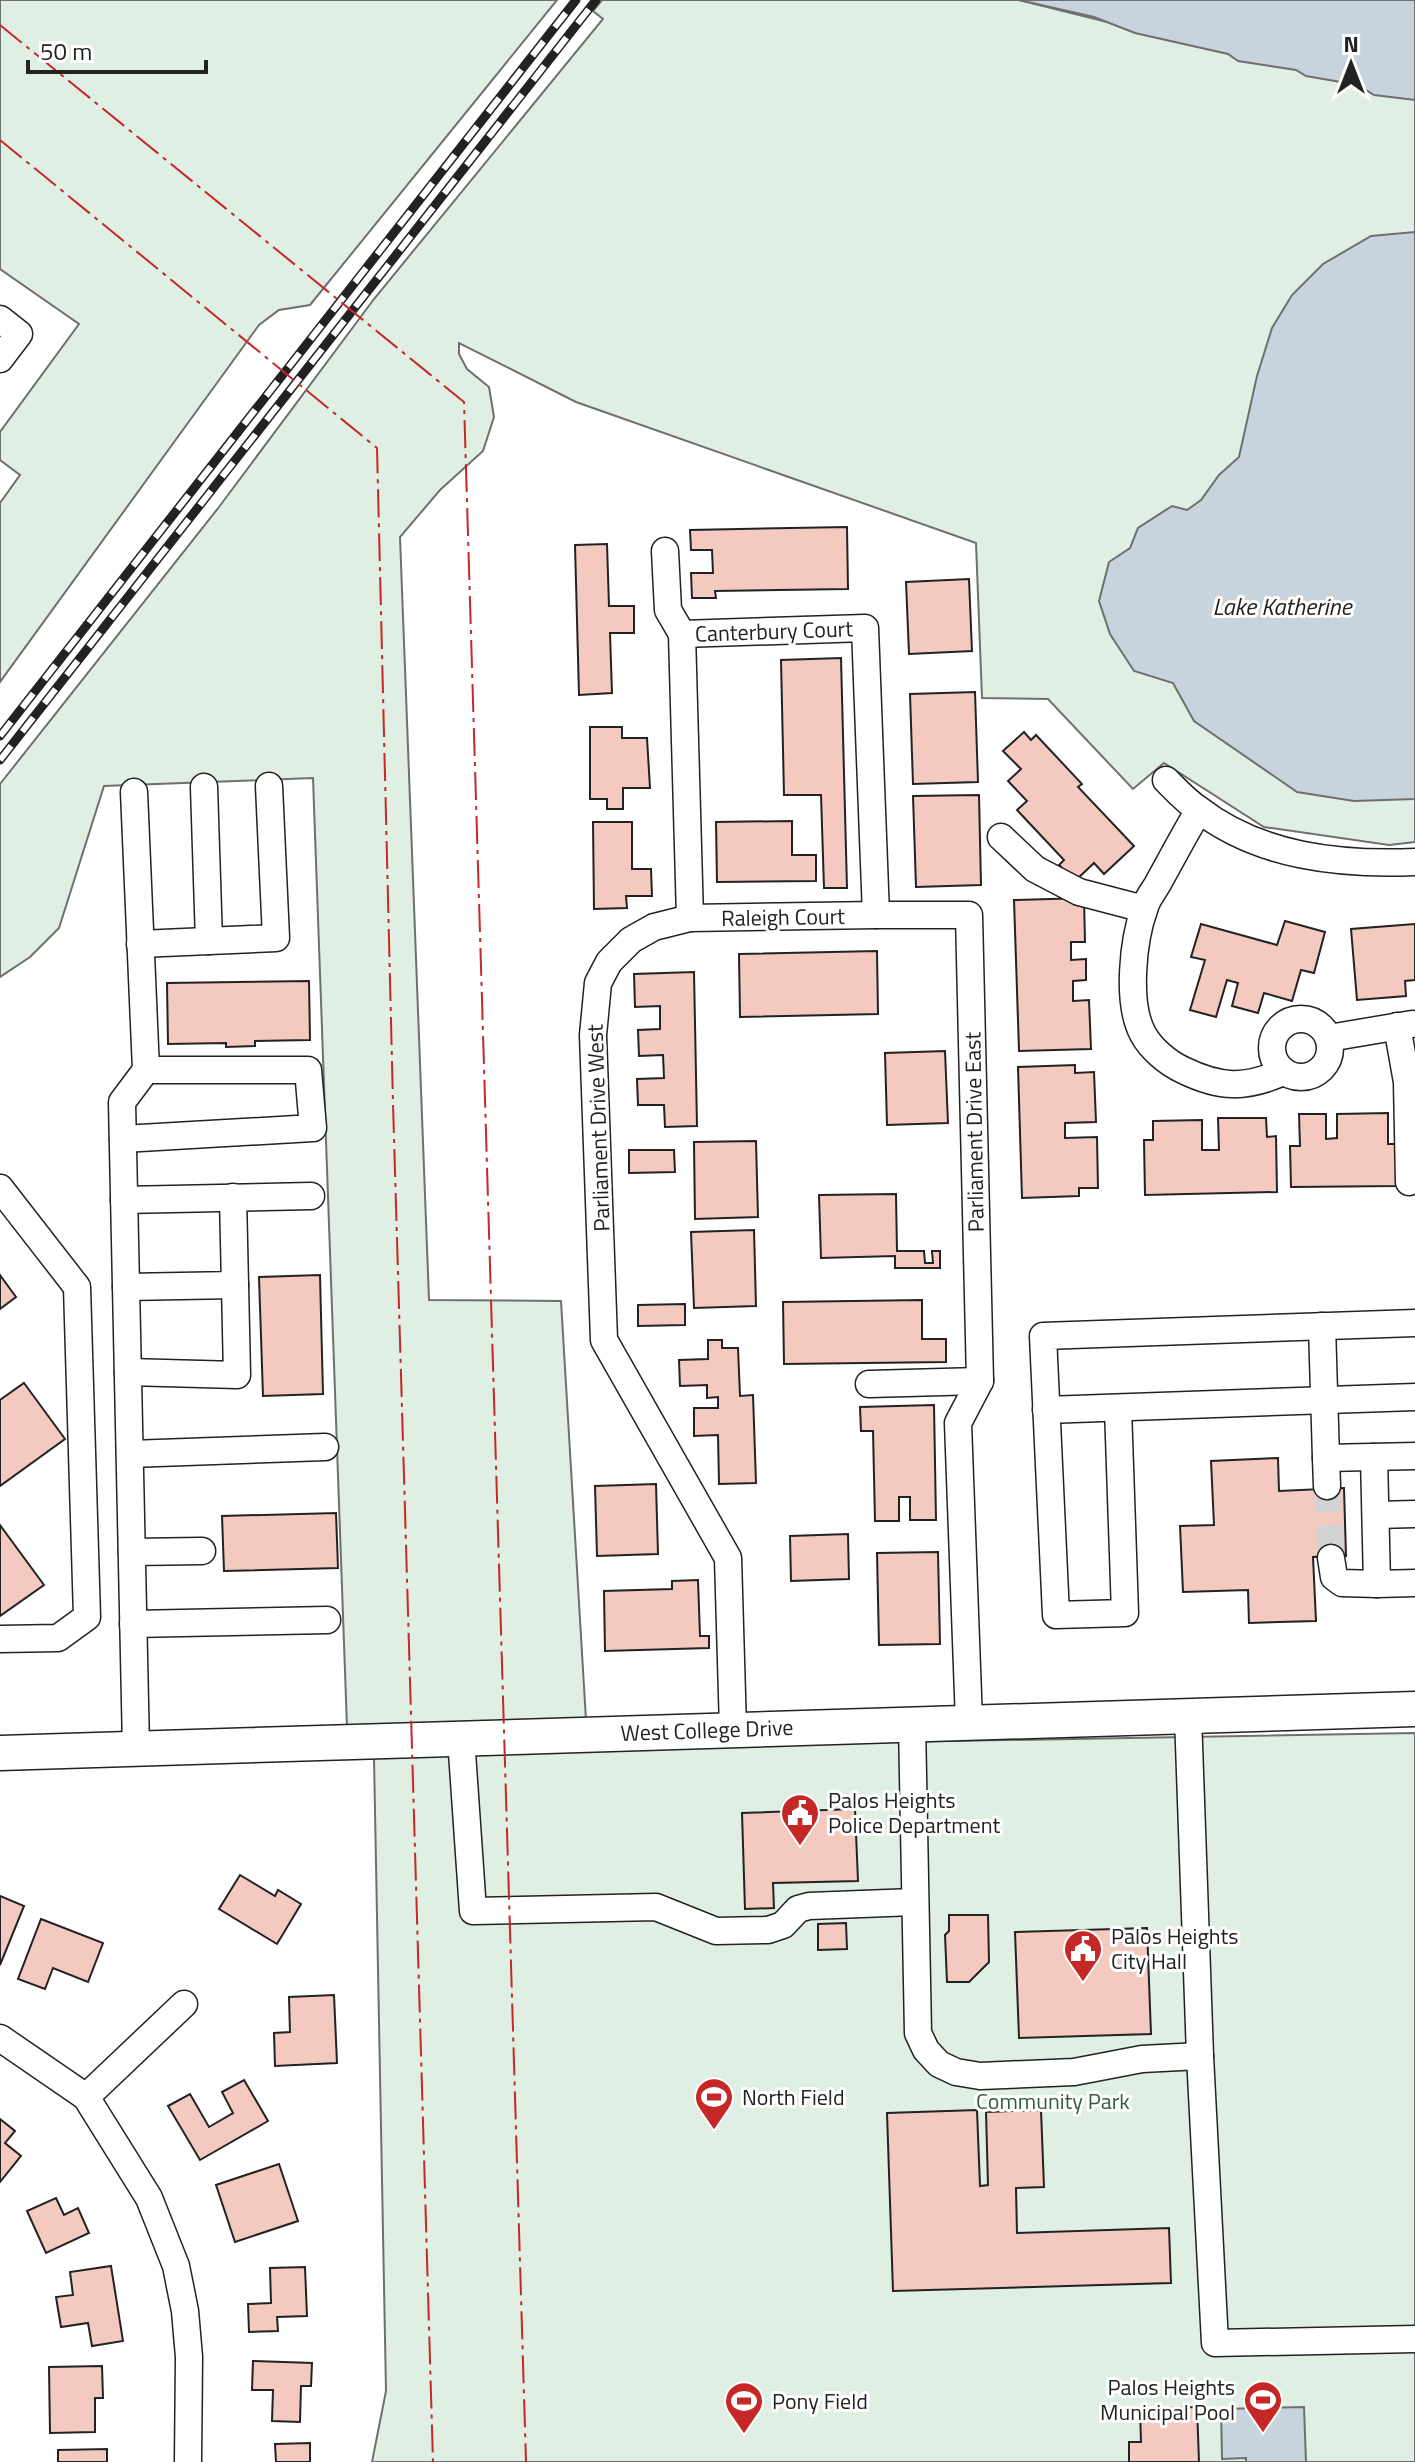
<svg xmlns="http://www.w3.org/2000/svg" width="1415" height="2462" font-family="'Titillium Web',sans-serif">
	<rect width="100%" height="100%" fill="#fff"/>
	<g fill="#e0efe3" stroke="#6f6f6f" stroke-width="2">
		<polygon points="0,0 557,0 310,305 279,310 259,325 0,682 0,503 20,475 0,460 0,432 79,324 0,269"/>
		<polygon points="602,0 1019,0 1415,99 1415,842 1389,845 1264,827 1164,763 1133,789 1048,699 982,698 976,543 576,402 459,343 459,354 467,369 489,387 494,417 483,451 440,490 400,537 429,1300 561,1301 586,1720 347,1727 313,778 104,786 59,928 30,957 0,977 0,784 219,507 374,299 603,19 593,11"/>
		<polygon points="1415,1733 1415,2462 372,2462 386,2391 374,1758 719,1745"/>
	</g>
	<g fill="#c7d3dd" stroke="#6f6f6f" stroke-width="2">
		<polygon points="1019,0 1415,0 1415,100 1374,95 1358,85 1306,76 1296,70 1238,61 1228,54 1135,33 1094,17"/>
		<polygon points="1415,232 1415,799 1354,801 1297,792 1194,721 1173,683 1134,671 1110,634 1099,601 1109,562 1130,548 1138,528 1172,506 1187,510 1201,500 1219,475 1239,457 1257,376 1272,328 1292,295 1323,264 1371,236"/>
		<polygon points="1304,2407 1306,2462 1246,2462 1246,2458 1222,2459 1221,2409"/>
	</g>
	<g fill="#f3c9c0" stroke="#222" stroke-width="2">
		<polygon points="847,527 848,589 715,591 716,598 692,598 691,573 713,573 712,550 691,550 690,530"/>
		<polygon points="607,544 609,606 634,606 634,633 610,633 612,693 579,695 575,545"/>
		<polygon points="969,579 972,651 909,654 906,582"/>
		<polygon points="841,658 847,888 824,888 821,795 784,795 781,660"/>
		<polygon points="975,692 978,782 913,784 910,694"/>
		<polygon points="590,727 622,727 622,738 647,738 650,788 623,788 623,809 607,809 607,799 590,799"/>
		<polygon points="1024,732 1031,740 1036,735 1082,784 1078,787 1134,846 1104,874 1094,863 1075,881 1059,865 1064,860 1017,810 1027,801 1008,781 1021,769 1003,751"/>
		<polygon points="979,795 981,885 916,887 913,796"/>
		<polygon points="792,821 792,855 816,855 816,881 717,882 716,822"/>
		<polygon points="593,822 632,822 632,869 651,869 652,896 626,896 627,908 594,909"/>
		<polygon points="1084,898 1085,942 1071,942 1071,960 1086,959 1086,980 1073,981 1073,1001 1089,1000 1091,1049 1019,1051 1014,900"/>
		<polygon points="1285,921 1325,932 1314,973 1301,970 1292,1001 1264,993 1258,1013 1232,1006 1238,983 1227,980 1216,1017 1190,1010 1205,960 1191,957 1201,924 1277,945"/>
		<polygon points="1415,924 1415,980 1405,981 1406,996 1357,1000 1351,929"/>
		<polygon points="877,951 878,1014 740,1017 739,954"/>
		<polygon points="694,972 697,1126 665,1127 664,1105 638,1105 637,1079 664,1078 663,1055 639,1056 638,1030 660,1029 660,1006 635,1007 634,974"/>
		<polygon points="309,981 310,1040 255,1041 255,1046 226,1047 226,1043 168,1044 167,983"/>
		<polygon points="945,1051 948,1123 887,1125 885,1053"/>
		<polygon points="1075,1065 1075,1073 1094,1072 1096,1122 1065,1123 1065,1138 1097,1137 1098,1188 1079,1188 1079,1196 1022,1198 1018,1067"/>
		<polygon points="1388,1113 1388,1144 1398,1144 1398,1186 1291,1187 1290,1146 1300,1146 1299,1114 1326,1114 1326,1139 1337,1138 1337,1114"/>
		<polygon points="1218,1118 1266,1118 1267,1137 1276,1136 1277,1192 1145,1195 1144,1140 1153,1140 1153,1121 1202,1120 1202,1150 1219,1150"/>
		<polygon points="756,1141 758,1217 695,1219 694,1142"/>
		<polygon points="629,1150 674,1150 675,1172 629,1173"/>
		<polygon points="896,1194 897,1251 924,1251 925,1263 933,1263 932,1251 940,1251 940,1268 895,1268 895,1256 821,1258 819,1195"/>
		<polygon points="754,1230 756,1306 694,1308 691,1232"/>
		<polygon points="0,1275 16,1297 0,1309"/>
		<polygon points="320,1275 323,1394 263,1396 259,1277"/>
		<polygon points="922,1300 922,1339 946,1339 946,1362 784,1364 783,1302"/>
		<polygon points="685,1304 685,1325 638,1326 638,1305"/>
		<polygon points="708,1340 722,1340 722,1348 738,1348 740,1396 753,1395 756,1483 719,1484 718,1435 694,1436 694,1408 718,1408 718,1397 707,1398 707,1385 680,1386 679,1360 708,1359"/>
		<polygon points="24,1383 65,1439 0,1486 0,1400"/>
		<polygon points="934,1405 936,1520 910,1520 910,1497 899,1497 899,1521 875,1521 873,1431 861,1431 860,1407"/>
		<polygon points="1278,1458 1279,1491 1344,1488 1346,1556 1313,1557 1316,1621 1249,1623 1248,1590 1183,1592 1180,1526 1214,1525 1211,1461"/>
		<polygon points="656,1484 658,1554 597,1556 595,1486"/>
		<polygon points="336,1513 338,1568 224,1571 222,1516"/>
		<polygon points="0,1525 44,1585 0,1616"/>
		<polygon points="848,1534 849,1579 791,1581 790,1536"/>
		<polygon points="938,1552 940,1644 879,1645 877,1553"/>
		<polygon points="698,1580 700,1636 709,1636 709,1648 605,1651 604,1591 672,1589 672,1581"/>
		<polygon points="855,1809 858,1881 773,1883 774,1908 745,1909 742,1813"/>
		<polygon points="240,1875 275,1896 278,1890 301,1904 277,1944 219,1909"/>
		<polygon points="0,1896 24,1906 0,1965"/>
		<polygon points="949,1915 988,1915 989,1962 969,1982 947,1982 945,1935 949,1931"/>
		<polygon points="41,1919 103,1943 88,1982 53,1968 45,1989 18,1979"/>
		<polygon points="846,1923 847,1949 818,1950 818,1924"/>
		<polygon points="1147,1928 1151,2034 1019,2038 1015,1932"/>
		<polygon points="334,1995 337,2063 275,2066 274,2033 290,2032 289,1997"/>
		<polygon points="244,2080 268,2121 200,2160 168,2106 190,2094 209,2127 233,2113 222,2092"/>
		<polygon points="977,2110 980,2186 988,2185 986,2112 1041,2110 1044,2187 1016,2188 1017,2233 1169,2228 1171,2283 893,2291 887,2113"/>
		<polygon points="0,2119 15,2131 5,2143 21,2156 0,2182"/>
		<polygon points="279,2164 298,2221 235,2242 216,2185"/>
		<polygon points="56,2198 64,2215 78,2208 89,2233 46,2253 27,2211"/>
		<polygon points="111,2266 123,2341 92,2346 88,2323 61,2327 56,2297 73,2295 70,2272"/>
		<polygon points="305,2267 307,2316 277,2317 278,2331 249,2332 248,2304 271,2303 270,2268"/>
		<polygon points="253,2361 312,2363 311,2386 301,2386 300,2422 272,2421 273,2390 252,2390"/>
		<polygon points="102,2366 103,2398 95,2398 95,2432 50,2433 49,2367"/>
		<polygon points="1197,2407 1199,2462 1129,2462 1129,2442 1141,2442 1140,2409"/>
		<polygon points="310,2443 310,2462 276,2462 275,2444"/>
		<polygon points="107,2449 107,2462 58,2462 58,2450"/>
	</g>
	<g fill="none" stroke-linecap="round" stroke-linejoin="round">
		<polyline stroke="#d3d3d3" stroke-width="26" stroke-dasharray="26 13" stroke-linecap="butt" points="1327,1486 1331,1558"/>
		<g stroke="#222" stroke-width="29">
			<g id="minor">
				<polyline points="0,319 19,334 0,359"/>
				<polyline points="665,551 668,610 682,634 690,918"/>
				<polyline points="682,634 865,628 876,915 969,915 980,1381 958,1423 969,1722"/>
				<path d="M 1166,780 C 1176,790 1186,801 1198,809 C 1260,857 1340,865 1415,862"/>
				<polyline points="204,787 209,941"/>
				<polyline points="134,792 146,1070 122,1102 136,1748"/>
				<path d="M 1199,810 C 1184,835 1171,860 1157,885 C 1153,892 1147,899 1145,907 C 1133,939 1126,1003 1143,1034 C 1151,1049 1168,1063 1183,1070 C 1220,1088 1245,1089 1283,1072"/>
				<polyline points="1001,837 1035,869 1079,892 1144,909"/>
				<polyline points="140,944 276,938 269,786"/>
				<circle cx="1301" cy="1048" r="29"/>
				<polyline points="1397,1026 1407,1082 1409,1182"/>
				<polyline points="1329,1038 1412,1024"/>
				<polyline points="123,1139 313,1128 308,1070 146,1070"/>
				<polyline points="0,1188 77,1287 87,1617 58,1638 0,1639"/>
				<polyline points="124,1200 311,1196"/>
				<polyline points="126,1287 235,1285 233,1197"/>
				<polyline points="1322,1326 1326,1458 1415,1456"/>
				<polyline points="128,1372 237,1375 235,1285"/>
				<polyline points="869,1384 980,1381"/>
				<polyline points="1118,1408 1125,1613 1056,1615 1043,1336 1415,1323"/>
				<polyline points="1046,1410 1415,1397"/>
				<polyline points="130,1454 325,1447"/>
				<polyline points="1374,1457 1377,1584 1415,1583"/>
				<polyline points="1326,1458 1327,1486"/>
				<polyline points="1376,1515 1415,1514"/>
				<polyline points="132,1552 202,1551"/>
				<polyline points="1331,1558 1334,1577 1342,1583 1377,1584"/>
				<polyline points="133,1624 327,1620"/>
				<polyline points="1188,1716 1200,2056 1215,2343 1415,2339"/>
				<polyline points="912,1724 918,2033 926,2050 939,2064 956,2072 980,2076 1074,2072 1142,2059 1200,2056"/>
				<polyline points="733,1729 728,1558 604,1340 593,1035 598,983 609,962 631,940 654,927 690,918 876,915"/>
				<polyline points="461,1738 473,1911 656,1907 716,1931 768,1930 783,1925 798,1909 809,1906 914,1902"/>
				<polyline points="0,2038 86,2097 149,2198 176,2266 185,2311 189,2357 188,2462"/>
				<polyline points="86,2097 184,2004"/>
			</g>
		</g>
		<g stroke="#222" stroke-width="37">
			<polyline id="major" points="0,1753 1415,1709"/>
		</g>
		<use href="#minor" stroke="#fff" stroke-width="26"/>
		<use href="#major" stroke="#fff" stroke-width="34"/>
		<g stroke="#222" stroke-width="9">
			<g id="rail">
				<polyline points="0,736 576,0"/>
				<polyline points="0,760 596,0"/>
			</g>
		</g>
		<use href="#rail" stroke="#fff" stroke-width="6" stroke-dasharray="18" stroke-linecap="butt"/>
		<g stroke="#c62828" stroke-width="2" stroke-dasharray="28 6 4 6" stroke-linecap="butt">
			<polyline points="0,25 464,402 526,2462"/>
			<polyline points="0,140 377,448 393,1103 433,2462"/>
		</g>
	</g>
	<defs>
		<g id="civic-pin" transform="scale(2)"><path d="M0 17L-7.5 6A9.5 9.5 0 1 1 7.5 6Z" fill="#c62828" stroke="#fff"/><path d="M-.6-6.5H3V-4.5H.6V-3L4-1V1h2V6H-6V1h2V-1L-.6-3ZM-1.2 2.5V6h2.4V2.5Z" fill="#fff"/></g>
		<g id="stadium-pin" transform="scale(2)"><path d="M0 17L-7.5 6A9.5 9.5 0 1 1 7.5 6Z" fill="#c62828" stroke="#fff"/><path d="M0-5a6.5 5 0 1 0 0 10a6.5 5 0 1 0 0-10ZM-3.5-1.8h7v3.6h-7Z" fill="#fff"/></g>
	</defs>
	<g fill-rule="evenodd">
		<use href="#civic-pin" x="800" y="1813"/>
		<use href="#civic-pin" x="1083" y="1949"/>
		<use href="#stadium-pin" x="714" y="2097"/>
		<use href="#stadium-pin" x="1263" y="2400"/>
		<use href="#stadium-pin" x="744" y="2401"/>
	</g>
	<g text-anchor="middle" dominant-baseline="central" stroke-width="6" stroke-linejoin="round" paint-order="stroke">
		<g font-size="22" fill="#222" stroke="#fff">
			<text transform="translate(774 631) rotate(-2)">Canterbury Court</text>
			<text transform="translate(783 917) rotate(-1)">Raleigh Court</text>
			<text transform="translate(598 1128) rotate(-92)">Parliament Drive West</text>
			<text transform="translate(974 1132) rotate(-91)">Parliament Drive East</text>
			<text transform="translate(707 1730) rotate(-2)">West College Drive</text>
		</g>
		<g font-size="22" fill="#222" stroke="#fff" text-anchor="start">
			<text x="828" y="1800">Palos Heights<tspan x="828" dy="25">Police Department</tspan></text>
			<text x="1111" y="1936">Palos Heights<tspan x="1111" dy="25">City Hall</tspan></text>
			<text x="742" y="2097">North Field</text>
			<text x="1235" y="2387" text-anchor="end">Palos Heights<tspan x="1235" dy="25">Municipal Pool</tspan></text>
			<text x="772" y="2401">Pony Field</text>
		</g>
		<g font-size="22" fill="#2f5e38" stroke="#fff">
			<text x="1053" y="2101">Community Park</text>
		</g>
		<g font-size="24" font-style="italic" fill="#222" stroke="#fff">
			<text x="1282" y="606">Lake Katherine</text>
		</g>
	</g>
	<g transform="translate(1351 64)" stroke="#ffffff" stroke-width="6" paint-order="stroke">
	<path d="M0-6L14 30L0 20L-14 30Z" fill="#222222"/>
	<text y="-12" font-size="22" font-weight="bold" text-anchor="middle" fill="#222222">N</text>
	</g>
	<path d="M28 60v12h178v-12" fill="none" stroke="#222222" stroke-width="4"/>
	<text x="40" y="60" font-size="24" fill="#222222" stroke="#ffffff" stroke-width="6" paint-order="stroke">50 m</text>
</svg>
